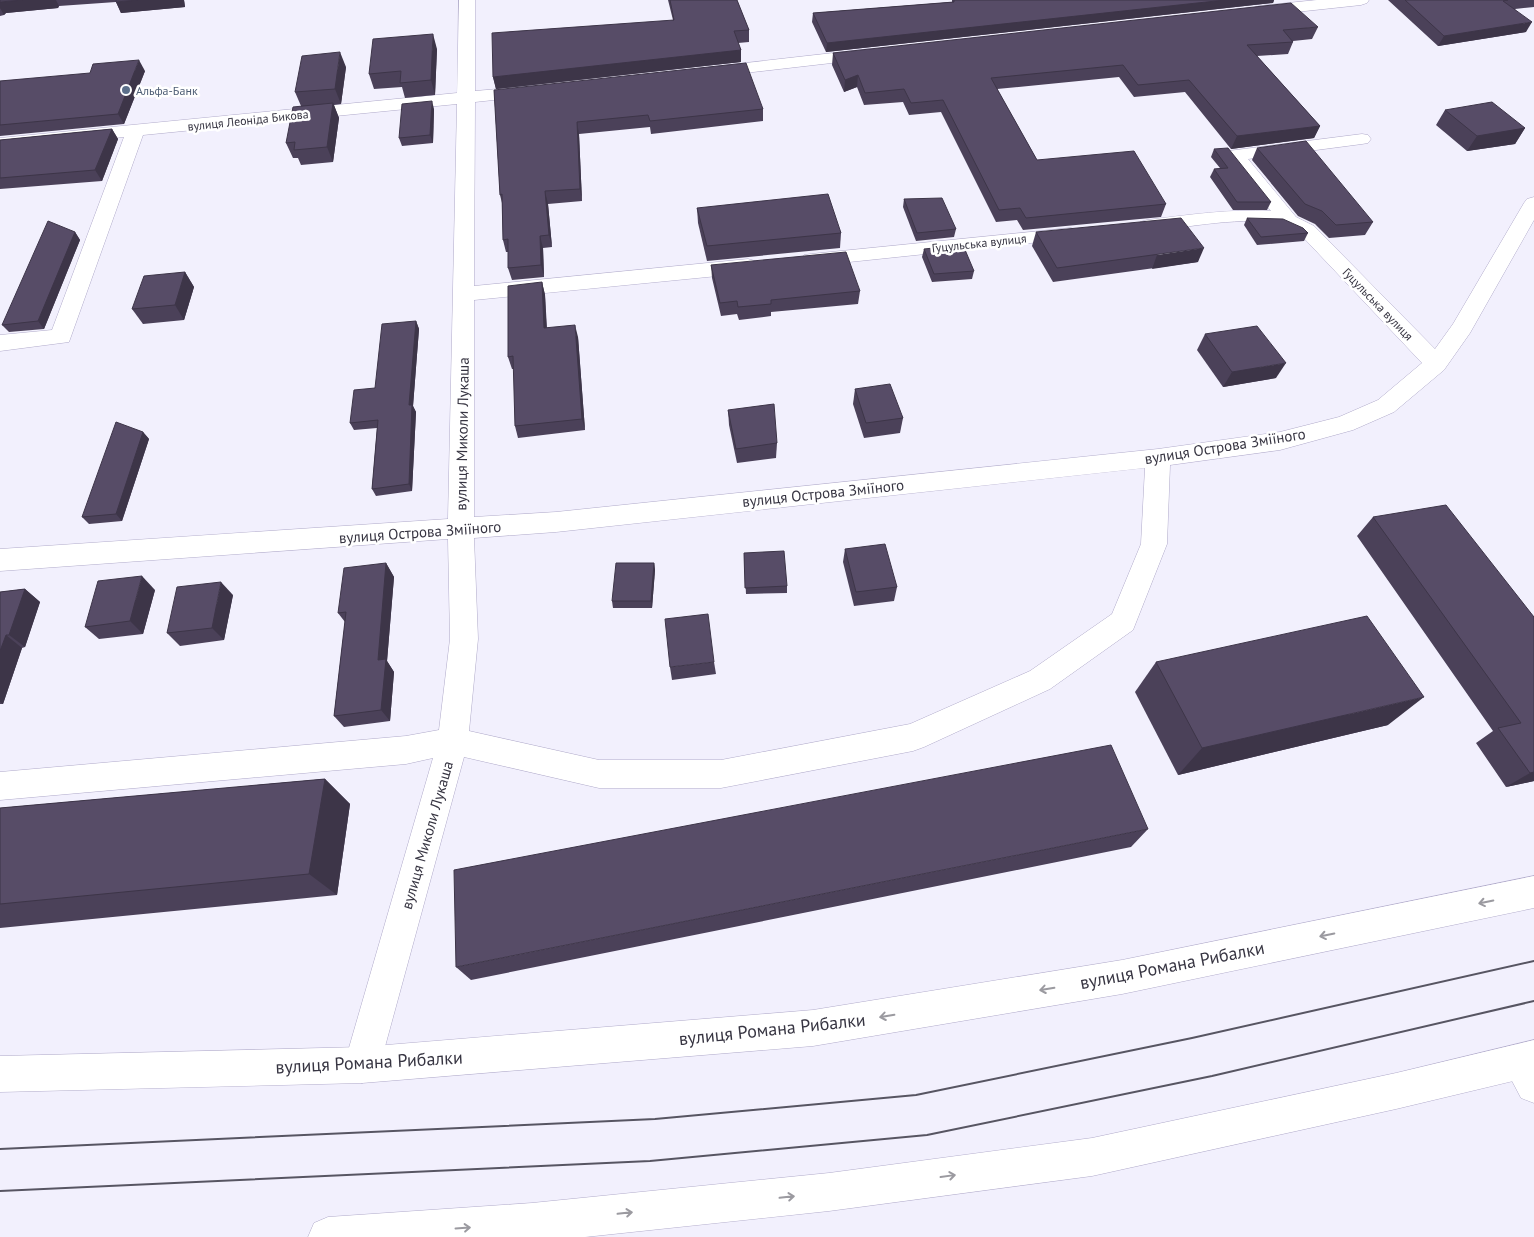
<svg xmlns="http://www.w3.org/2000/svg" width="1534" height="1237" font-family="'PT Sans',sans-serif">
	<rect width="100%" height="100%" fill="#f2f0fd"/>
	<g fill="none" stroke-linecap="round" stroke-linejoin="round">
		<g stroke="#b0aaca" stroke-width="1">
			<g id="minor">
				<path d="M 459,0 L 475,0 L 475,91 L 531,86 L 537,87 L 540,91 L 537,95 L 531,96 L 475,102 L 474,286 L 748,259 L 755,261 L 758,266 L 755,271 L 748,273 L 474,300 L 474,517 L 556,512 L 1158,449 L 1280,432 L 1339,417 L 1378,400 L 1422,363 L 1300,234 C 1294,232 1289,228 1283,226 C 1248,214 1184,228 1147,232 L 1140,230 L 1137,226 L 1140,222 L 1147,220 C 1188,215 1229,209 1271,211 L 1228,159 L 1226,155 L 1228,151 L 1362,134 L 1368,135 L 1371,139 L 1368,143 L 1362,144 L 1248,159 L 1296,217 L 1314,226 L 1435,349 L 1453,324 L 1524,203 L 1527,199 L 1534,197 L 1534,220 L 1470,333 L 1444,370 L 1394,412 L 1353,430 L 1280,450 L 1170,465 L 1167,544 L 1133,630 L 1050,689 L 924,747 L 913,751 L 721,788 L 599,788 L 464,757 L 380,1065 L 375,1078 L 362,1083 L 349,1078 L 344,1065 L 433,758 L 406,764 L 0,800 L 0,772 L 406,736 L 439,730 L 450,639 L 448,539 L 0,571 L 0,549 L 448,519 L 457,104 L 143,135 L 69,342 L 0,351 L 0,335 L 52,330 L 124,137 L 0,150 L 0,138 L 457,93 ZM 1145,468 L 1141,544 L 1112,614 L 1030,671 L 910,724 L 721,760 L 599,760 L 469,731 L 478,639 L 474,538 L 556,532 Z"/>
				<polygon points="1317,0 1369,0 1367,3 1361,5 1259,16 1253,14 1251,11 1253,8 1259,6"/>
				<polygon points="869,49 875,50 877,54 875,58 710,77 704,76 702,72 704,68 710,67"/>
				<polygon points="1071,228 1078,230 1081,234 1078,238 811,266 804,265 801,260 804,255 811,254"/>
				<polygon points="1520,1044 1534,1051 1534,1103 1521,1098 1502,1062 1507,1049"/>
			</g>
		</g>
		<g stroke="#b0aaca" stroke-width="1">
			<g id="major">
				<polygon points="1534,876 1534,908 1122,994 813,1046 362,1083 0,1092 0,1056 362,1047 813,1010 1122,960"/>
				<polygon points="1534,1040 1534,1076 1396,1109 1092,1176 829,1211 585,1237 308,1237 314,1223 328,1217 532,1203 829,1173 1092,1138 1396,1073"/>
			</g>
		</g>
		<use href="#minor" fill="#fff" fill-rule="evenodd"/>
		<use href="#major" fill="#fff" fill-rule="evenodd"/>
		<g stroke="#575562" stroke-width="2">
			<polyline points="0,1149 655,1119 916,1095 1192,1038 1534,961"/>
			<polyline points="0,1191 650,1161 927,1135 1212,1076 1534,1001"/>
		</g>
	</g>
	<g fill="#4b4159">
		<polygon points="0,0 184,0 185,7 121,13 116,2 59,6 58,8 6,13 4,15 0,16"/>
		<polygon points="668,0 737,0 749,30 749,42 738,43 741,50 741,62 496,89 493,77 673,20"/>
		<polygon points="952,0 1274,0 1273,3 826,52 812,22 813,13 952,2"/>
		<polygon points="1388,0 1534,0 1534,7 1515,9 1526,32 1438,46"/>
		<polygon points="1318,27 1312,39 1293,41 1293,42 1288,54 1257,56 1320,126 1314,138 1231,149 1185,92 1134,97 1119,77 997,89 1037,160 1166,204 1161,217 1023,230 1017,220 996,222 941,112 909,115 903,102 864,105 857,87 844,92 832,65 833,53"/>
		<polygon points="437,49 435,95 405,98 402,87 374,89 369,74"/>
		<polygon points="346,67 341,104 334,105 339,118 333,162 301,165 298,158 293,158 286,143 301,106 295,92"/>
		<polygon points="145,71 124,124 0,136 0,81"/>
		<polygon points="494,90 763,109 763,121 651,134 650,127 579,134 582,201 548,204 552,247 543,248 544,277 512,280 508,268 508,252 506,252 503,240 502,203 500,195"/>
		<polygon points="434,109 433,143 402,146 399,138"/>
		<polygon points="1445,110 1525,128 1515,144 1467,151 1436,125"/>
		<polygon points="112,129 118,139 102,181 0,189 0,140"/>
		<polygon points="1257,148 1373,222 1365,235 1329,238 1315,224 1298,216 1252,160"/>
		<polygon points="1214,149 1271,202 1267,210 1233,210 1210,177 1214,169 1220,168 1211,157"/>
		<polygon points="904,199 956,229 954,237 916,241 903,207"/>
		<polygon points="697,208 841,233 840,248 707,261 698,223"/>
		<polygon points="1247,218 1308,233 1304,241 1257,245 1244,225"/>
		<polygon points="75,232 80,240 44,329 9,332 2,325"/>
		<polygon points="1036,232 1198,262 1053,282 1032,246"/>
		<polygon points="924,249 974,271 972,279 932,282 922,257"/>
		<polygon points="711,265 860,291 858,304 771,312 771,316 739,320 737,314 721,316 712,278"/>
		<polygon points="185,272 194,287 184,320 143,324 132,309"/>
		<polygon points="542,282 545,295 547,328 578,337 585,430 518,438 515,426 514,369 512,369 508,357"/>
		<polygon points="416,321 419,329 413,406 416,412 412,491 376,496 372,489 377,428 354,430 350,423 375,388"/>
		<polygon points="1205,334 1276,378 1223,387 1197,350"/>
		<polygon points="855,389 903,418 900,433 864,438 853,404"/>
		<polygon points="728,410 777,443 776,458 737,463 729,425"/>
		<polygon points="143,432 149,439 122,521 89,524 82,517"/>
		<polygon points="1373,517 1534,617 1534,781 1506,787 1476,743 1493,731 1357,536"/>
		<polygon points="845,549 897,587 894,601 854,606 843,562"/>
		<polygon points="744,553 787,586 787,593 746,594"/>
		<polygon points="386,563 394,577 387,661 394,672 390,721 344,727 334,716 345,622 338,613"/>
		<polygon points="654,563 655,570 652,608 613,608 612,601"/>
		<polygon points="25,589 40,602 25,647 22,648 3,704 0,704 0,592"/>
		<polygon points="155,590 143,634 99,639 85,627"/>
		<polygon points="233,595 224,640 180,646 167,633"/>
		<polygon points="714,662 716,674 672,680 670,667"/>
		<polygon points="1156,662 1388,725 1178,775 1135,692"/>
		<polygon points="325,779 350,804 337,895 0,928 0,808"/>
		<polygon points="1148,829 1131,847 471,980 456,967"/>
	</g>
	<g fill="#3d3548">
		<polygon points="23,0 56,0 59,6 58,8 6,13 4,15 0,8 0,2"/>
		<polygon points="138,0 184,0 185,7 121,13 116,2"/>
		<polygon points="1225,0 1274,0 1273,3 826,52 827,43"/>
		<polygon points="1532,22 1526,32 1438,46 1444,36"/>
		<polygon points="433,34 437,49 435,95 431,80"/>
		<polygon points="741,50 741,62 496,89 493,77"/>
		<polygon points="340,52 346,67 341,104 335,89"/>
		<polygon points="139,60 145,71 124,124 118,114"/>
		<polygon points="858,75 857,87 844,92 845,80"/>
		<polygon points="432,101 434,109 433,143 430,135"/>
		<polygon points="333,103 339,118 333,162 327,147"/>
		<polygon points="577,122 579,134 582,201 580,189"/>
		<polygon points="1320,126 1314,138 1231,149 1237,136"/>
		<polygon points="1525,128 1515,144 1467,151 1477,136"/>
		<polygon points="112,129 118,139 102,181 95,170"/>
		<polygon points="545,191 548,204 552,247 549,235"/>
		<polygon points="75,232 80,240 44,329 38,321"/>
		<polygon points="540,236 543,248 544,277 541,265"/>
		<polygon points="1204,248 1198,262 1152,269 1157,255"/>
		<polygon points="185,272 194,287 184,320 175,305"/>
		<polygon points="542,282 545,295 547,340 544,328"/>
		<polygon points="416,321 419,329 413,406 416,412 412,491 409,484 409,405"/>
		<polygon points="575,325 578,337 585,430 582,419"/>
		<polygon points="1286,363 1276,378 1223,387 1232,372"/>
		<polygon points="143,432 149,439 122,521 116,514"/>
		<polygon points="386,563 394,577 387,661 394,672 390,721 381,710 378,660"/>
		<polygon points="654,563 655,570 652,608 651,601"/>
		<polygon points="142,576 155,590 143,634 130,621"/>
		<polygon points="221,582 233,595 224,640 212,628"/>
		<polygon points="25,589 40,602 25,647 9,635"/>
		<polygon points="6,635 22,648 3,704 0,702 0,651"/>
		<polygon points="1424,697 1388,725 1178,775 1202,748"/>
		<polygon points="1534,772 1534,781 1506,787 1530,773"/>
		<polygon points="325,779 350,804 337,895 309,874"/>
	</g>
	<g fill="#574c67" stroke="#3d3548">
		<polygon points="0,0 23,0 0,2"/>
		<polygon points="116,0 138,0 116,2"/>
		<polygon points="670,0 737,0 749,30 734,31 741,50 493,77 492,33 674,20"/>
		<polygon points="954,0 1225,0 827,43 813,13 954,2"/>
		<polygon points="1405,0 1508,0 1503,1 1532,22 1444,36"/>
		<polygon points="1291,3 1318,27 1283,30 1293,42 1247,45 1320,126 1237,136 1189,80 1138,85 1123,65 991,78 1037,160 1134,151 1166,204 1026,218 1020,208 999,210 943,100 911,103 904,89 865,93 858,75 845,80 833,53"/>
		<polygon points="433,34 431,80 400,83 401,71 369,74 373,39"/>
		<polygon points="340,52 335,89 295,92 302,56"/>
		<polygon points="139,60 118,114 0,125 0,81 90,73 93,64"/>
		<polygon points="746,63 763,109 650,121 648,115 577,122 580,189 545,191 549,235 540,236 541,265 508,268 508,239 503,240 502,194 500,195 494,90"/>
		<polygon points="432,101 430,135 399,138 402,104"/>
		<polygon points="1492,102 1525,128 1477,136 1445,110"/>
		<polygon points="333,103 327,147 294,150 295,142 286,143 293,107"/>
		<polygon points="112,129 95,170 0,178 0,140"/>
		<polygon points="1306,141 1373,222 1336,225 1322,211 1305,204 1257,148"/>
		<polygon points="1228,148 1271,202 1237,202 1214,169 1228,168 1214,149"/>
		<polygon points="828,194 841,233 707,246 697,208"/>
		<polygon points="942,198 956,229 917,233 904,199"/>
		<polygon points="1181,218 1204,248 1057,268 1036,232"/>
		<polygon points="1247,218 1283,219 1303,228 1308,233 1261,237"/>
		<polygon points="48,221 75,232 38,321 2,325"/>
		<polygon points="963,245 974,271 934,274 924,249"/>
		<polygon points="846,252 860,291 771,300 771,304 738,307 737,301 720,303 711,265"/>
		<polygon points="185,272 175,305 132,309 144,276"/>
		<polygon points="542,282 544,328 575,325 582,419 515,426 513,356 508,357 508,286"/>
		<polygon points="416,321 409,405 412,405 409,484 372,489 378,420 350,423 354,390 375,388 382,324"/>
		<polygon points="1257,326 1286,363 1232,372 1205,334"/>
		<polygon points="890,384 903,418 866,423 855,389"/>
		<polygon points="774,404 777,443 736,449 728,410"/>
		<polygon points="116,422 143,432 116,514 82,517"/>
		<polygon points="1446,505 1534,617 1534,772 1530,773 1498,728 1521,723 1373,517"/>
		<polygon points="885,544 897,587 856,592 845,549"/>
		<polygon points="784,551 787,586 745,588 744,553"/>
		<polygon points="386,563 378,660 386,659 381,710 334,716 346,612 338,613 344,568"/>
		<polygon points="616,563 654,563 651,601 612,601"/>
		<polygon points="142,576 130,621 85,627 98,581"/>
		<polygon points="221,582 212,628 167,633 177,587"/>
		<polygon points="25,589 9,635 6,635 0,651 0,592"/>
		<polygon points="708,614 714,662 670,667 665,619"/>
		<polygon points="1367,616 1424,697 1202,748 1156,662"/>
		<polygon points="1111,745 1148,829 456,967 454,870"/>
		<polygon points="325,779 309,874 0,904 0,808"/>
	</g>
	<defs><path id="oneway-shaft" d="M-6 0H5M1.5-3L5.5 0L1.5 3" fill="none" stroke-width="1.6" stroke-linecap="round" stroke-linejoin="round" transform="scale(1.25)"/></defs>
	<g stroke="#9b9aa0">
		<use href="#oneway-shaft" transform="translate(1486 902) rotate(168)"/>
		<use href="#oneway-shaft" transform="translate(1327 935) rotate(168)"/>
		<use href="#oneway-shaft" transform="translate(1047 989) rotate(171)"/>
		<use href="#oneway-shaft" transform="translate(887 1016) rotate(171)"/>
		<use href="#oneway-shaft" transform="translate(948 1176) rotate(-8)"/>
		<use href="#oneway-shaft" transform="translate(787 1197) rotate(-6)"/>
		<use href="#oneway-shaft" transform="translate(625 1213) rotate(-6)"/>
		<use href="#oneway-shaft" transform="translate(463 1228) rotate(-4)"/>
	</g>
	<circle fill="#5c6f8a" stroke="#fff" stroke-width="2" cx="126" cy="90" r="5"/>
	<g text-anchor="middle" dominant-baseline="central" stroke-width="5" stroke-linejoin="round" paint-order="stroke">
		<g font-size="12" fill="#4e5e75" stroke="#fff" text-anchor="start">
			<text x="136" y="90">Альфа-Банк</text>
		</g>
		<g font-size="12" fill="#373542" stroke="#fff">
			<text transform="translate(248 120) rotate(-6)">вулиця Леоніда Бикова</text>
			<text transform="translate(979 243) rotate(-6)">Гуцульська вулиця</text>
			<text transform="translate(1378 304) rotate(46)">Гуцульська вулиця</text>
		</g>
		<g font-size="15" fill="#373542" stroke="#fff">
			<text transform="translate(462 434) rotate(-89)">вулиця Миколи Лукаша</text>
			<text transform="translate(1225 446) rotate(-9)">вулиця Острова Зміїного</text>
			<text transform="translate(823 493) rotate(-6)">вулиця Острова Зміїного</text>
			<text transform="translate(420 532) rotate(-4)">вулиця Острова Зміїного</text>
			<text transform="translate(427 835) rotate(-74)">вулиця Миколи Лукаша</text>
		</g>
		<g font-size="18" fill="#373542" stroke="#fff">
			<text transform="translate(1172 965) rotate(-11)">вулиця Романа Рибалки</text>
			<text transform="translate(772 1029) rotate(-6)">вулиця Романа Рибалки</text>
			<text transform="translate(369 1062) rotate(-3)">вулиця Романа Рибалки</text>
		</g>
	</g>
</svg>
